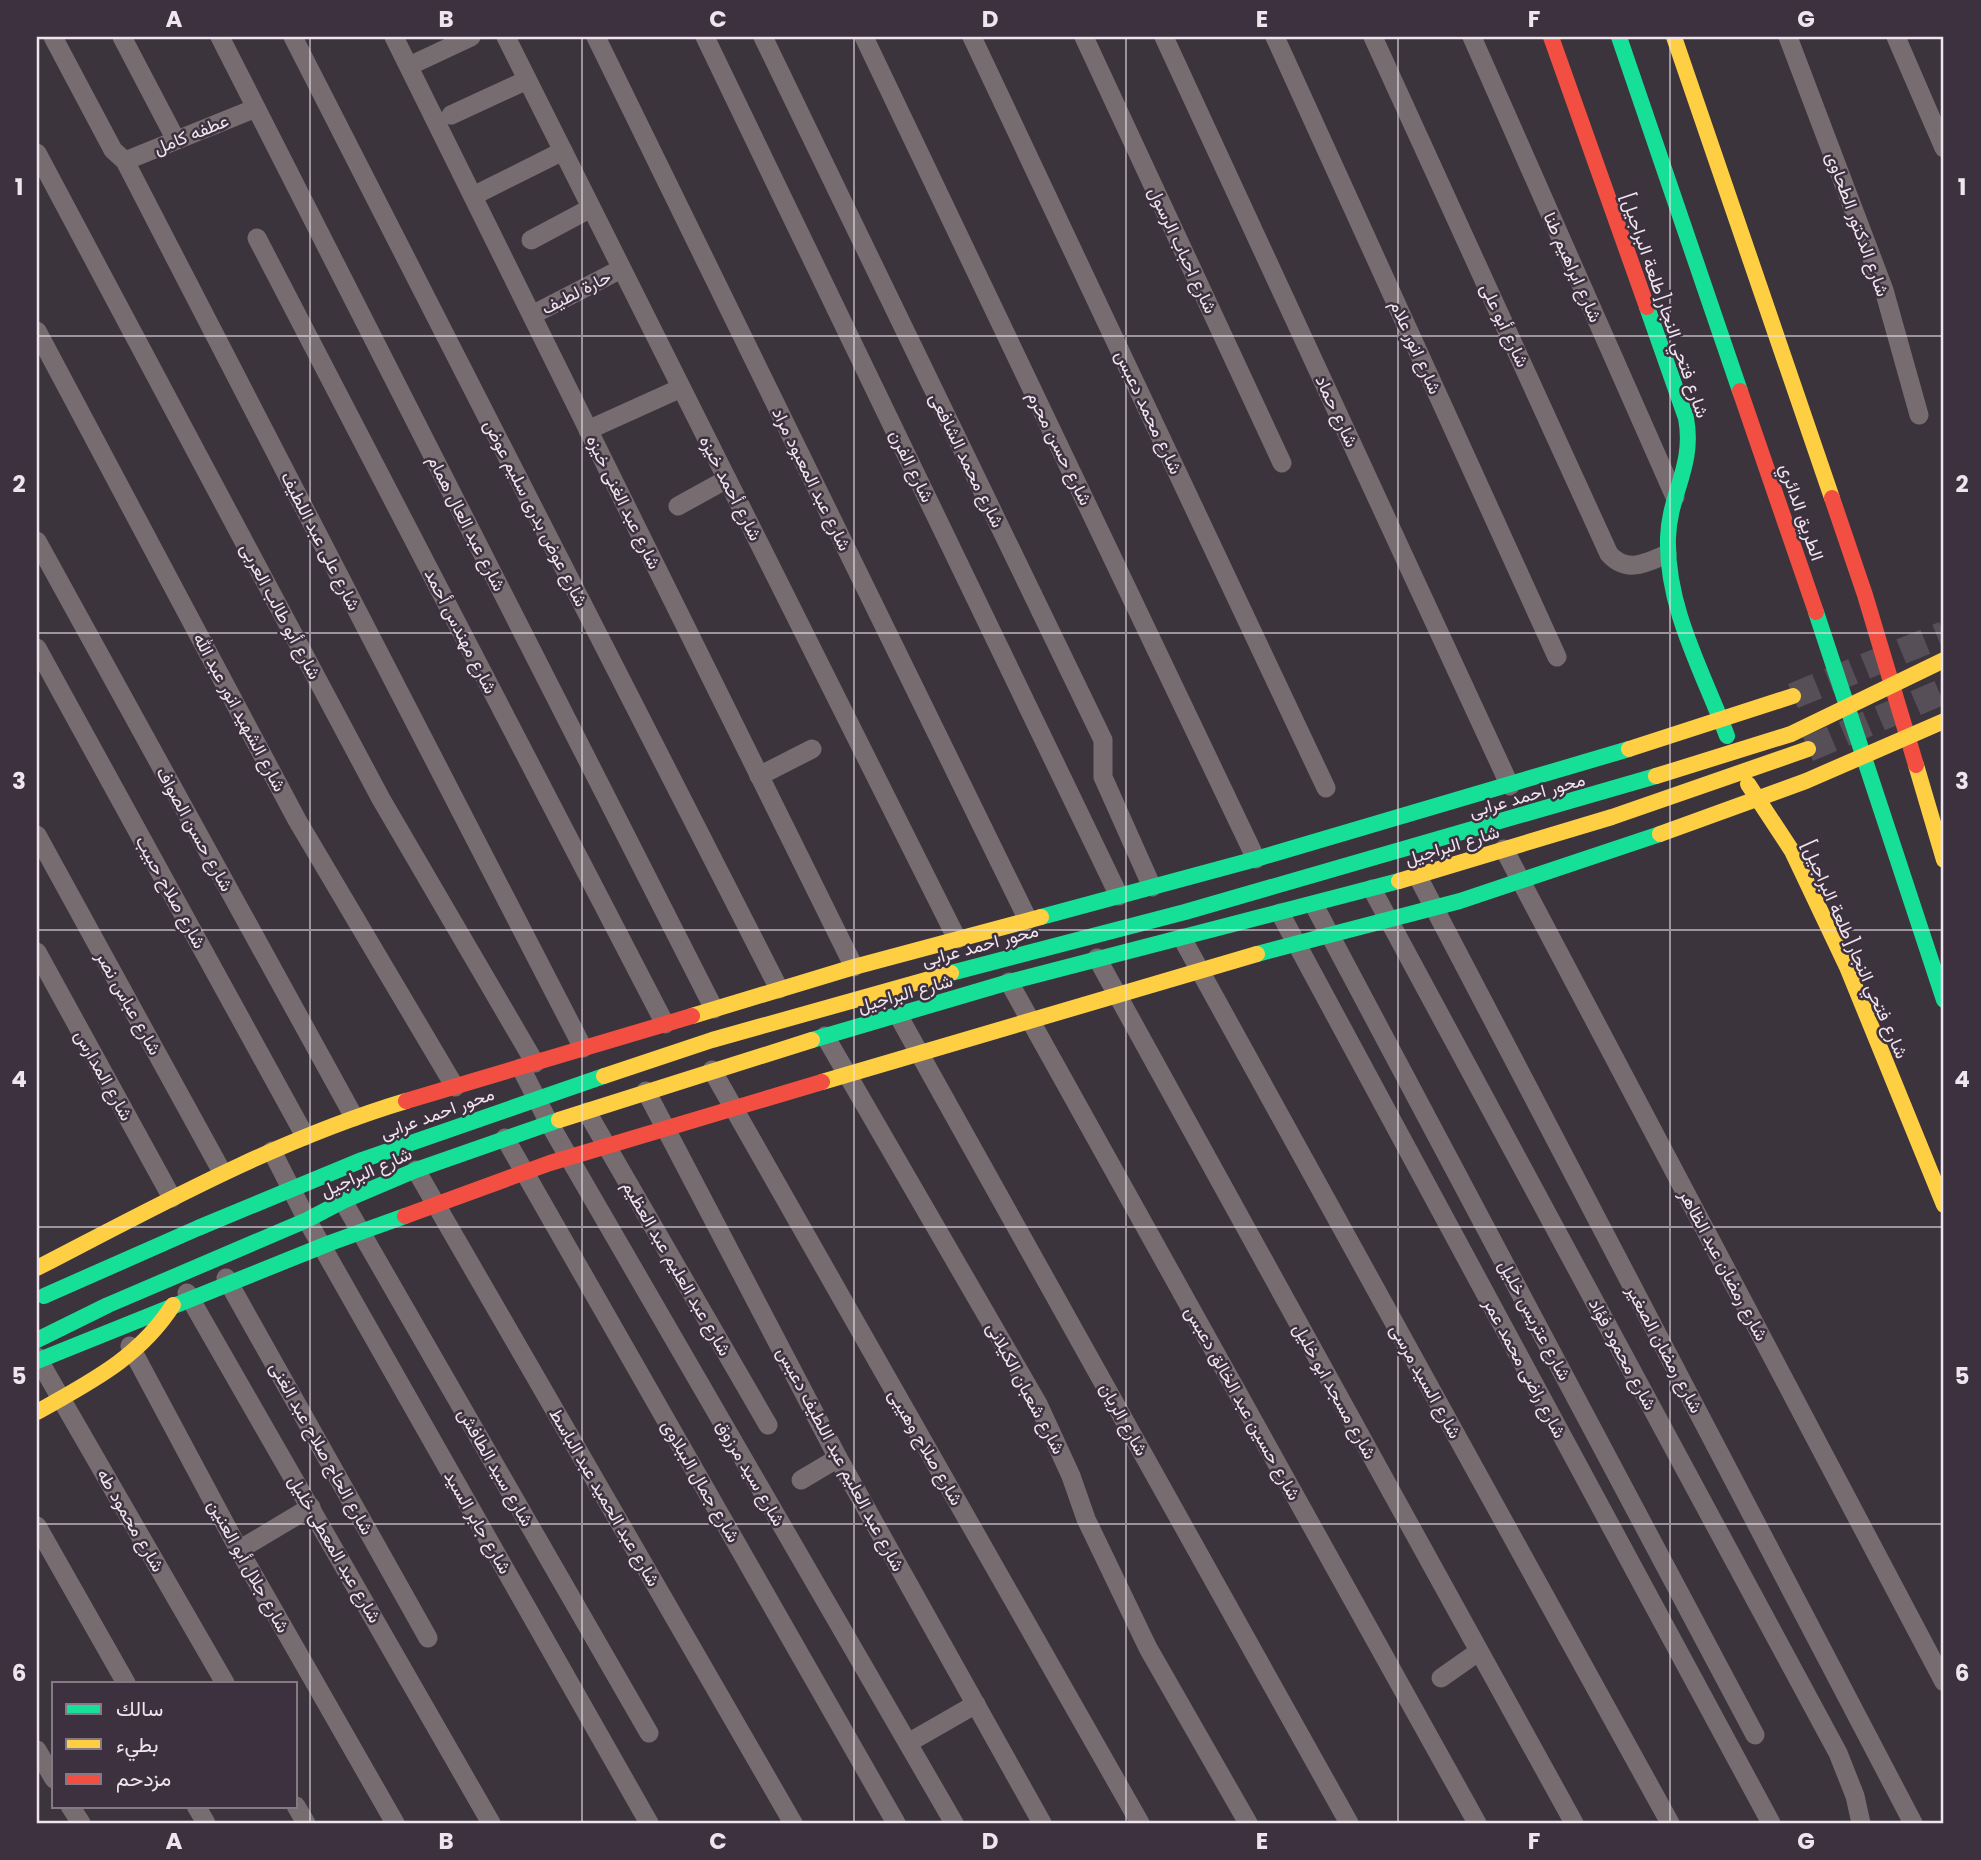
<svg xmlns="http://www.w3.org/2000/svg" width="1981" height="1860" font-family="Poppins,Vazirmatn,sans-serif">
	<rect width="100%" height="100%" fill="#3b343c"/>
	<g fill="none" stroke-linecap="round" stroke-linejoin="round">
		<g stroke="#564f57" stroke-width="26" stroke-dasharray="26 13" stroke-linecap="butt">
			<polyline points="1793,696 1944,634"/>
			<polyline points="1808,749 1944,691"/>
		</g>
		<g stroke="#776d71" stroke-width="19">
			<polyline points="53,37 113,150 125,161 583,1048"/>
			<polyline points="122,37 176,140"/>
			<polyline points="220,37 714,1009"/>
			<polyline points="293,37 779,989"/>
			<polyline points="394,37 854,967"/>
			<polyline points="506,37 957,939"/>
			<polyline points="596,37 1028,920"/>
			<polyline points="705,37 1119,896"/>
			<polyline points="763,37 1103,740 1103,777 1152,887"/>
			<polyline points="864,37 1256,859"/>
			<polyline points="972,37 1326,788"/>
			<polyline points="1084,37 1282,463"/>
			<polyline points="1164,37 1510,786"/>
			<polyline points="1275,37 1557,657"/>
			<path d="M 1373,37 L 1609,554 C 1627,574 1646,563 1667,554"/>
			<polyline points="1472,37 1675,497"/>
			<polyline points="1788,37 1884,290 1919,415"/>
			<polyline points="1896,37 1944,148"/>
			<polyline points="409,66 471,37"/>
			<polyline points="451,115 527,80"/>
			<polyline points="37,153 381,799 535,1063"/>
			<polyline points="125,161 256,108"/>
			<polyline points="473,196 563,151"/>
			<polyline points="257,238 665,1024"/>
			<polyline points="531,240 591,208"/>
			<polyline points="532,315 621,269"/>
			<polyline points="37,331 297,820 455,1087"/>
			<polyline points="588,430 681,388"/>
			<polyline points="678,506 727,479"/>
			<polyline points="37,541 354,1117"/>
			<polyline points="37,648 305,1136"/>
			<polyline points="759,776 812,749"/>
			<polyline points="37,835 222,1172"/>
			<polyline points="1504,849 1944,1682"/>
			<polyline points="1417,875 1913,1823"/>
			<polyline points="1372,889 1838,1753 1855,1796 1861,1823"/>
			<polyline points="1314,905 1755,1735"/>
			<polyline points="1280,913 1771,1823"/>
			<polyline points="1182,938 1670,1823"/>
			<polyline points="37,952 172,1198"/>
			<polyline points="1097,958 1574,1823"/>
			<polyline points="1009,982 1477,1823"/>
			<polyline points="898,1015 1349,1823"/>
			<polyline points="825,1036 1038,1404 1071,1476 1086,1519 1148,1648 1248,1823"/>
			<polyline points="521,1068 549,1123 954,1823"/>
			<polyline points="712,1070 1140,1823"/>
			<polyline points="646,1091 838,1458 1042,1823"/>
			<polyline points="587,1112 768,1425"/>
			<polyline points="505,1138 896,1823"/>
			<polyline points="272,1151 307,1220 649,1823"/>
			<polyline points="416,1170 793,1823"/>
			<polyline points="343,1201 649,1733"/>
			<polyline points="226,1278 428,1638"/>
			<polyline points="187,1293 491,1823"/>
			<polyline points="130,1346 239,1550 395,1823"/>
			<polyline points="37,1357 225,1683"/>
			<polyline points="801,1480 838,1458"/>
			<polyline points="37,1526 126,1683"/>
			<polyline points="239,1550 311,1507"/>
			<polyline points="1441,1678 1478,1652"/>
			<polyline points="908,1743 976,1704"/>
			<polyline points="37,1750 54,1779"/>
			<polyline points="70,1806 81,1823"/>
			<polyline points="196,1806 206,1823"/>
			<polyline points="296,1806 306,1823"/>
		</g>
		<g stroke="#16e098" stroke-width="16">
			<polyline points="1619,37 1740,391"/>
			<path d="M 1647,307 L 1686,418 C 1695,466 1669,494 1668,538 C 1666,608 1703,672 1727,736"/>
			<polyline points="1816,612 1944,1000"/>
			<polyline points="1041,917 1256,859 1629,749"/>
			<polyline points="812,1040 1009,982 1399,881"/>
			<polyline points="37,1340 108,1305 307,1220 343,1201 416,1170 559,1120"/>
		</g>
		<g stroke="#ffcf43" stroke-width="16">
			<polyline points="1674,37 1832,498"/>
			<polyline points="1629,749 1793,696"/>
			<polyline points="1916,765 1944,860"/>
			<polyline points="1748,784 1792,851 1847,967 1944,1205"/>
			<polyline points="1399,881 1612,817 1808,749"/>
			<polyline points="692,1016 854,967 1041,917"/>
			<polyline points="559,1120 812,1040"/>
			<path d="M 37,1268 C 157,1206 276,1140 406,1101"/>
		</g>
		<g stroke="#f24e42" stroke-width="16">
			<polyline points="1551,37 1647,307"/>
			<polyline points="1740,391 1816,612"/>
			<polyline points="1832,498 1865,595 1916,765"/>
			<polyline points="406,1101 692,1016"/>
		</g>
		<g stroke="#16e098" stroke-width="16">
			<polyline points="1257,954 1460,901 1660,834"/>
			<polyline points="951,973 1185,912 1656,776"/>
			<polyline points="44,1296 198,1228 362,1160 604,1076"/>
			<polyline points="37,1361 330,1243 405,1216"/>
		</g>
		<g stroke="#ffcf43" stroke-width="16">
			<polyline points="1656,776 1791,734 1944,660"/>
			<polyline points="1660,834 1806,781 1944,721"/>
			<polyline points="604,1076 712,1040 951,973"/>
			<polyline points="822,1082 1257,954"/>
			<path d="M 37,1412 C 90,1382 139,1358 173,1305"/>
		</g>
		<polyline stroke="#f24e42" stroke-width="16" points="405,1216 550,1163 822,1082"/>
	</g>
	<path fill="none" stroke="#eee5ee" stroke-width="2" stroke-opacity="0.55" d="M 310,37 L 310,1823M 582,37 L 582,1823M 854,37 L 854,1823M 1126,37 L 1126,1823M 1398,37 L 1398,1823M 1670,37 L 1670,1823M 37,336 L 1944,336M 37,633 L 1944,633M 37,930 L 1944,930M 37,1227 L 1944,1227M 37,1524 L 1944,1524"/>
	<g text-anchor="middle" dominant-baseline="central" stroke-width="5" stroke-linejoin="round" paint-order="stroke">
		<g font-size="18" fill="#eee5ee" stroke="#3e313f">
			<text transform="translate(191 134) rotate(-22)">عطفه كامل</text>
			<text transform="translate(1858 224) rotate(70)">شارع الدكتور الطحاوى</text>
			<text transform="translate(1183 250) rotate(65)">شارع احباب الرسول</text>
			<text transform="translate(1573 267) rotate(66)">شارع ابراهيم طنا</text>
			<text transform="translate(576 292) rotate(-27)">حارة لطيف</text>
			<text transform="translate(1665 305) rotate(71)">شارع فتحي النجار[طلعة البراجيل]</text>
			<text transform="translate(1505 325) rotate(65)">شارع أبو على</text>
			<text transform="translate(1416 347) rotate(66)">شارع انور علام</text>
			<text transform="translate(1337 411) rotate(65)">شارع حماد</text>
			<text transform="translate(1149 412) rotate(65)">شارع محمد دعبس</text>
			<text transform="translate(1060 448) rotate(64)">شارع حسن محرم</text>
			<text transform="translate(967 460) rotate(64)">شارع محمد الشافعى</text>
			<text transform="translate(912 466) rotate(64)">شارع الفرن</text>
			<text transform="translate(812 479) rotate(64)">شارع عبد المعبود مراد</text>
			<text transform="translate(731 488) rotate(63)">شارع أحمد خيزه</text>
			<text transform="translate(624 502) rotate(64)">شارع عبد الغنى خيزه</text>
			<text transform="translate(1802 512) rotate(71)">الطريق الدائري</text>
			<text transform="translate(536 513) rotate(63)">شارع عوض بدرى سليم عوض</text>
			<text transform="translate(467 523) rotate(63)">شارع عبد العال همام</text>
			<text transform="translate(321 541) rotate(63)">شارع على عبد اللطيف</text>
			<text transform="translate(281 611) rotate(62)">شارع أبو طالب العربى</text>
			<text transform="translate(461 631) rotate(63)">شارع مهندس أحمد</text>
			<text transform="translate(240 712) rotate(62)">شارع الشهيد انور عبد الله</text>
			<text transform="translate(1527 795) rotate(-16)">محور احمد عرابى</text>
			<text transform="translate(195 829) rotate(61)">شارع حسن الصواف</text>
			<text transform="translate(1452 845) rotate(-17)">شارع البراجيل</text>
			<text transform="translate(171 892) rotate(61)">شارع صلاح حبيب</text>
			<text transform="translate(980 945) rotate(-15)">محور احمد عرابى</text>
			<text transform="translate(1855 949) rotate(66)">شارع فتحي النجار[طلعة البراجيل]</text>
			<text transform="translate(905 993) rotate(-16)">شارع البراجيل</text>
			<text transform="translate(129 1003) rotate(61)">شارع عباس نصر</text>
			<text transform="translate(104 1075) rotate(61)">شارع المدارس</text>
			<text transform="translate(437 1113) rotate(-20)">محور احمد عرابى</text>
			<text transform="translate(366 1172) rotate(-24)">شارع البراجيل</text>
			<text transform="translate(1724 1265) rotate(62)">شارع رمضان عبد الظاهر</text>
			<text transform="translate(677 1268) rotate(60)">شارع عبد العليم عبد العظيم</text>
			<text transform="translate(1535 1320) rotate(62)">شارع عتريس خليل</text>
			<text transform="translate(1665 1349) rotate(62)">شارع رمضان الصغير</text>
			<text transform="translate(1623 1354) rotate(62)">شارع محمود فؤاد</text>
			<text transform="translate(1525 1368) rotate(62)">شارع راضى محمد عمر</text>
			<text transform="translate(1426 1381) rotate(61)">شارع السيد مرسى</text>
			<text transform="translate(1026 1388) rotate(62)">شارع شعبان الكيلانى</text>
			<text transform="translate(1335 1391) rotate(61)">شارع مسجد ابو خليل</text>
			<text transform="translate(1243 1403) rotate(61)">شارع حسين عبد الخالق دعبس</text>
			<text transform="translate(1124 1419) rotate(61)">شارع الريان</text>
			<text transform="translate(926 1447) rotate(60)">شارع صلاح وهيبى</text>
			<text transform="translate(322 1448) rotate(61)">شارع الحاج صلاح عبد الغنى</text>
			<text transform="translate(841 1459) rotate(62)">شارع عبد العليم عبد اللطيف دعبس</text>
			<text transform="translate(496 1467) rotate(60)">شارع سيد الطافش</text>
			<text transform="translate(751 1473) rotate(60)">شارع سيد مرزوق</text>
			<text transform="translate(701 1481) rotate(60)">شارع جمال الببلاوى</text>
			<text transform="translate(605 1497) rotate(60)">شارع عبد الحميد عبد الباسط</text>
			<text transform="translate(131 1520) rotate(60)">شارع محمود طه</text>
			<text transform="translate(478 1522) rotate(60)">شارع جابر السيد</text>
			<text transform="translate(335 1549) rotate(60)">شارع عبد المعطى خليل</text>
			<text transform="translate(249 1566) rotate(61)">شارع جلال أبو العنين</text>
		</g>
	</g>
	<rect width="1981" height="1860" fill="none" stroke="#3e313f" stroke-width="77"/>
	<rect x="52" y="1682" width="245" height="126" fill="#3e313f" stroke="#847985" stroke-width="2"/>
	<rect x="66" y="1704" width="35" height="10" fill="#16e098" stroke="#847985" stroke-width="2"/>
	<text x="116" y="1716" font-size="21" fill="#eee5ee">سالك</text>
	<rect x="66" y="1739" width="35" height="10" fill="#ffcf43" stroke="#847985" stroke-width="2"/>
	<text x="116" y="1752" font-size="21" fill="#eee5ee">بطيء</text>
	<rect x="66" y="1774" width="35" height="10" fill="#f24e42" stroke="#847985" stroke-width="2"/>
	<text x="116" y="1786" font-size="21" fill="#eee5ee">مزدحم</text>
	<rect x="38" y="38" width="1904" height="1784" fill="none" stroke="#eee5ee" stroke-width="2.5"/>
	<g font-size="23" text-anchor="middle" font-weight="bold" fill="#eee5ee">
		<text x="174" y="27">A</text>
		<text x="446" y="27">B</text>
		<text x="718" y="27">C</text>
		<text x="990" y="27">D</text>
		<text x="1262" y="27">E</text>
		<text x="1534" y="27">F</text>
		<text x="1806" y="27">G</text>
		<text x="19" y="195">1</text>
		<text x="1962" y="195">1</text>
		<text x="19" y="492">2</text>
		<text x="1962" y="492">2</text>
		<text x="19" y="789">3</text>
		<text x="1962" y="789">3</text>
		<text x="19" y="1087">4</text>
		<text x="1962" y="1087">4</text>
		<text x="19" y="1384">5</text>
		<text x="1962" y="1384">5</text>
		<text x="19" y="1681">6</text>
		<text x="1962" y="1681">6</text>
		<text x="174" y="1849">A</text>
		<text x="446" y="1849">B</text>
		<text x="718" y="1849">C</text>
		<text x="990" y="1849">D</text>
		<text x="1262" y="1849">E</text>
		<text x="1534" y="1849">F</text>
		<text x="1806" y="1849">G</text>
	</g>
</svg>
